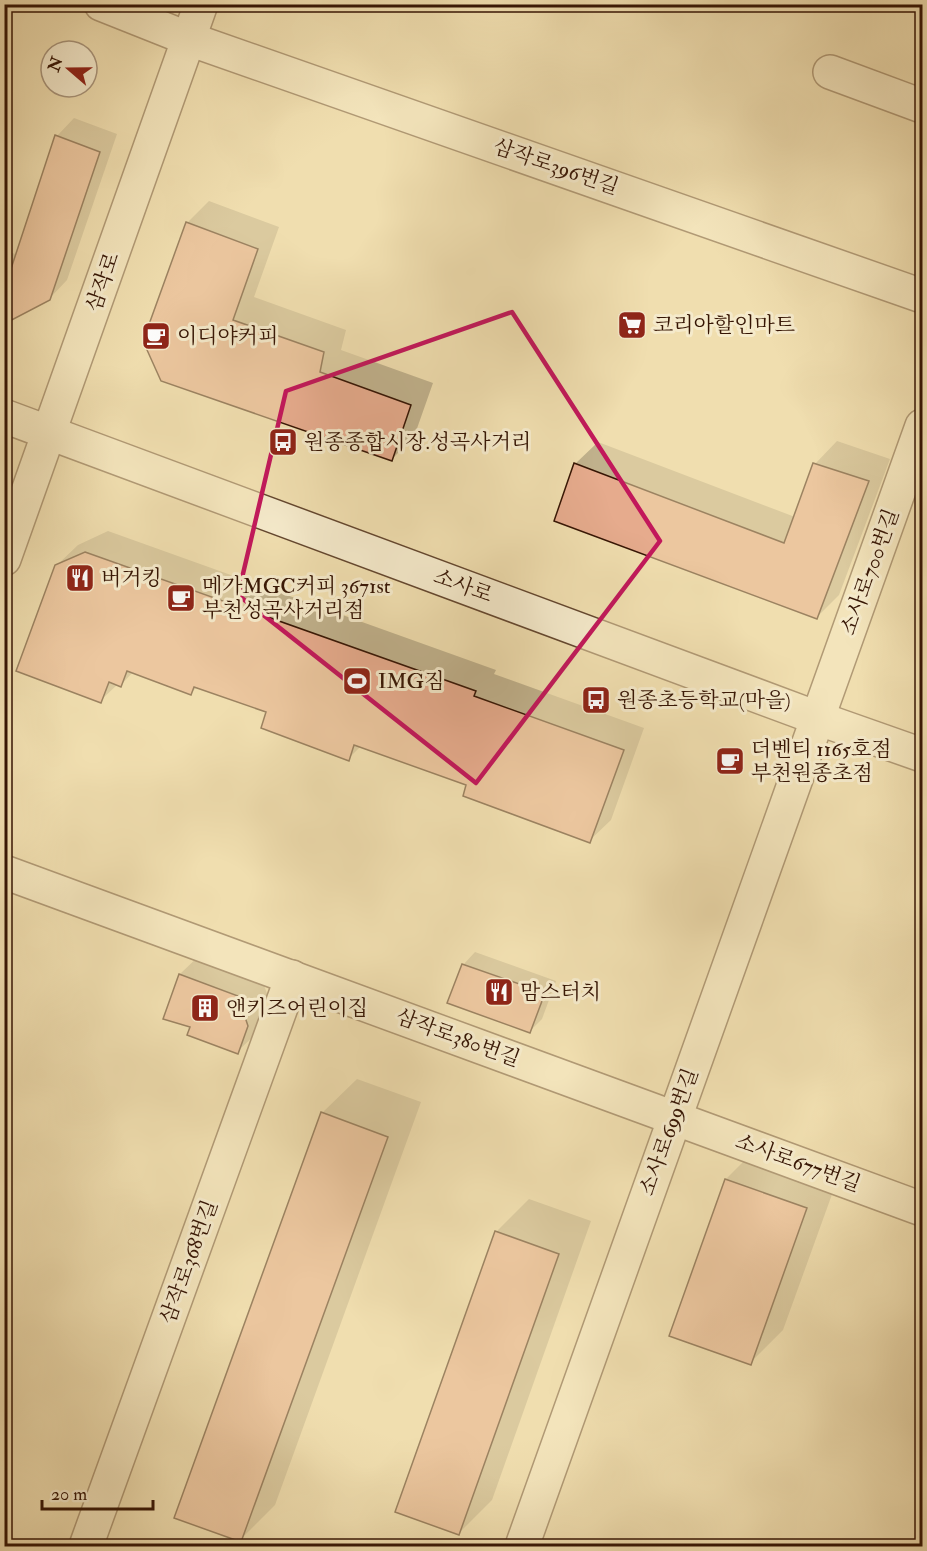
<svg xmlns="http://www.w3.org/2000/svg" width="927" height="1551" font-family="'IM FELL Double Pica','Noto Serif KR',serif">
	<rect width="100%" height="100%" fill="#f0deaf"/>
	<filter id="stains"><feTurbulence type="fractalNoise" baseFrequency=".00333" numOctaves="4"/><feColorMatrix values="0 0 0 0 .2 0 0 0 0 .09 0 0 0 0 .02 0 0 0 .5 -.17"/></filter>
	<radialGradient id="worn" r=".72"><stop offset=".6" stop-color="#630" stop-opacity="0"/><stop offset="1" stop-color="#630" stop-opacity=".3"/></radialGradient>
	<g fill="#0003">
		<polygon points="74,118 117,134 67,280 49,299 4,321 4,250 18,255 57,136"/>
		<polygon points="209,201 279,227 254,297 346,330 341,350 433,383 414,437 392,459 162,380 187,223"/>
		<polygon points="837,441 890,459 839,595 817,617 575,464 598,442 795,517 815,464"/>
		<polygon points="108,531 496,670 494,674 644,728 611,820 589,841 468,784 361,746 348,759 268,711 197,687 191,693 133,672 121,685 118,684 100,701 56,566 78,545"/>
		<polygon points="203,952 260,974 270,1002 260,1030 237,1052 192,1026 165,1018 180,974"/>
		<polygon points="475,952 556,981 542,1019 530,1031 463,965"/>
		<polygon points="357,1079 421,1102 275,1505 240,1540 322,1113"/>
		<polygon points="759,1146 839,1175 783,1330 750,1363 671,1335 726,1179"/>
		<polygon points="529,1199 591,1221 492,1500 459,1533 496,1232"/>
	</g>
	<g fill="#e6ab8d" stroke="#361504" stroke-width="1.5">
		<polygon points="55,135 100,152 50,300 4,324 4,290"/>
		<polygon points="186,222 258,249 233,320 324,352 320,372 411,405 392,461 161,381 143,341"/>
		<polygon points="574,463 784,543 813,463 869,481 817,619 554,521"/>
		<polygon points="85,552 476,691 474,696 624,750 590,843 463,796 466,785 354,745 349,761 261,728 266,712 194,687 191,695 127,671 121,687 109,682 101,703 16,671 55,565"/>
		<polygon points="462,964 545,993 530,1033 447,1003"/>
		<polygon points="179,974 238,996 248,1026 238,1054 187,1035 190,1027 163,1019"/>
		<polygon points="321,1112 388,1137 241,1542 174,1518"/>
		<polygon points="725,1179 807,1208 751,1365 669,1336"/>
		<polygon points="495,1231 559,1254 459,1535 395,1512"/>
	</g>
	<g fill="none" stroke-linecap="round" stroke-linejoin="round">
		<g stroke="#64472f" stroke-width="36">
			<g id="minor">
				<polyline points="101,4 189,39 922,296"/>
				<polyline points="830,72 922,106"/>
				<polyline points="4,416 817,718 922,755"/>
				<polyline points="4,559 201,4"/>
				<polyline points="4,872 922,1209"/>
				<polyline points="86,1546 292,977"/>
				<polyline points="522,1546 922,426"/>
			</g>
		</g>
		<use href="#minor" stroke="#f5eacb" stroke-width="33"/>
	</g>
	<path d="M0 0H927V1551H0ZM 512,312 L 660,541 L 476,783 L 238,595 L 286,391 Z" fill="#f0deaf" fill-opacity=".55" fill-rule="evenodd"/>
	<path fill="none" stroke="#c2185b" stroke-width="4.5" stroke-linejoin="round" d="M 512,312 L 660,541 L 476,783 L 238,595 L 286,391 Z"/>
	<defs>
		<g id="supermarket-square" transform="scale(1.5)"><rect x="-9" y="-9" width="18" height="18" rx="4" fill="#8f2418" stroke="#f5eacb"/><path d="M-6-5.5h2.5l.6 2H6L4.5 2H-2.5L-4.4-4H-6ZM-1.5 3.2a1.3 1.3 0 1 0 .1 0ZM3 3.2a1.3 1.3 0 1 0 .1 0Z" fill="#fff"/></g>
		<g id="cafe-square" transform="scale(1.5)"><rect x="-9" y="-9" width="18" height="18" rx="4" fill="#8f2418" stroke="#f5eacb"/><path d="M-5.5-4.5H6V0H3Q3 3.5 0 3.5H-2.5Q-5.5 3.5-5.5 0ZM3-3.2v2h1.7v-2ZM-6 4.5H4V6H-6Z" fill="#fff"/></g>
		<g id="bus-square" transform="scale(1.5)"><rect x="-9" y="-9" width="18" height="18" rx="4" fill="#8f2418" stroke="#f5eacb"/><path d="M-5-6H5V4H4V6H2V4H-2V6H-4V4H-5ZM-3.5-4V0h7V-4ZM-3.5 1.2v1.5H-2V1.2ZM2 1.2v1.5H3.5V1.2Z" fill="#fff"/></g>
		<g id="restaurant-square" transform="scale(1.5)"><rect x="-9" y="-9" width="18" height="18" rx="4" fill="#8f2418" stroke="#f5eacb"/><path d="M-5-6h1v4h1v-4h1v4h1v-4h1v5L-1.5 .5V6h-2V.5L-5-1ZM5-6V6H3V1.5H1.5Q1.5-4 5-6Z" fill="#fff"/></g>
		<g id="stadium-square" transform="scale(1.5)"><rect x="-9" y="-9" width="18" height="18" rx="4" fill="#8f2418" stroke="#f5eacb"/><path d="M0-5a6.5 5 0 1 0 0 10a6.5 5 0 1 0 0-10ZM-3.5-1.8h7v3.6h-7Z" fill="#fff"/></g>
		<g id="building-square" transform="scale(1.5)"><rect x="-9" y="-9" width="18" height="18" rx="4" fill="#8f2418" stroke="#f5eacb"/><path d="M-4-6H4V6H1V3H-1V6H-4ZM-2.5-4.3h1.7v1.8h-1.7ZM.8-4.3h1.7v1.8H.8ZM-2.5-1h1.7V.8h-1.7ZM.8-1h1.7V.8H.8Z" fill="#fff"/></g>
	</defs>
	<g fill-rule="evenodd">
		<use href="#supermarket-square" x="632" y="325"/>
		<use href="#cafe-square" x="156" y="336"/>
		<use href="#bus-square" x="283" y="442"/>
		<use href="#restaurant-square" x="80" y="578"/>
		<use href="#cafe-square" x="181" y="598"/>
		<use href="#stadium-square" x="357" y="681"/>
		<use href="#bus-square" x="596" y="700"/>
		<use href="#cafe-square" x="730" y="761"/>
		<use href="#restaurant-square" x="499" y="992"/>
		<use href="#building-square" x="205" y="1008"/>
	</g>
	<g text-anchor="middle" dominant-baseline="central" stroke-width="6" stroke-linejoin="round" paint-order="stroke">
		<g font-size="21" fill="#361504" stroke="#f5eacb">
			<text transform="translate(556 167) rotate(19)">삼작로396번길</text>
			<text transform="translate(103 282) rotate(-71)">삼작로</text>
			<text transform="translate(870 572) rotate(-70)">소사로700번길</text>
			<text transform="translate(463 586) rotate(20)">소사로</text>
			<text transform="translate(458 1038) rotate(20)">삼작로380번길</text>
			<text transform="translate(669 1132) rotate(-70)">소사로699번길</text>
			<text transform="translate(798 1163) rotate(20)">소사로677번길</text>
			<text transform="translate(189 1262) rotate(-70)">삼작로368번길</text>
		</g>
		<g font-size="21" fill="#361504" stroke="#f5eacb" text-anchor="start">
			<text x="653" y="325">코리아할인마트</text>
			<text x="177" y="336">이디야커피</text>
			<text x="304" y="442">원종종합시장.성곡사거리</text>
			<text x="101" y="578">버거킹</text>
			<text x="202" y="586">메가MGC커피 3671st<tspan x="202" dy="24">부천성곡사거리점</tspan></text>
			<text x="378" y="681">IMG짐</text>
			<text x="617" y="700">원종초등학교(마을)</text>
			<text x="751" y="749">더벤티 1165호점<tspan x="751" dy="24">부천원종초점</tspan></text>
			<text x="520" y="992">맘스터치</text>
			<text x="226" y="1008">앤키즈어린이집</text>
		</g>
	</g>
	<rect width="927" height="1551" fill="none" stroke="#f0deaf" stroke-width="24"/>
	<rect x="6" y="6" width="915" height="1539" fill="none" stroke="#361504" stroke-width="3"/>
	<rect x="12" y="12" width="903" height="1527" fill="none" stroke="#361504" stroke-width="1.5"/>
	<g transform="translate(69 69) rotate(290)"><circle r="28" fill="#f5eacb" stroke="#a9957b" stroke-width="1.5"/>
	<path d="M0-4.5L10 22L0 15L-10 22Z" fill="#8f2418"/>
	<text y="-9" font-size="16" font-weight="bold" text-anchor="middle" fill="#361504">N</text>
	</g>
	<path d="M42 1500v9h111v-9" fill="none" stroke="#361504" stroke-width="3"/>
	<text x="51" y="1500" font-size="18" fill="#361504" stroke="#f5eacb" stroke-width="4.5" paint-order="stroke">20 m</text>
	<rect width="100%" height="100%" filter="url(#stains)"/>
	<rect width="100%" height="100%" fill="url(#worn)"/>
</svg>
